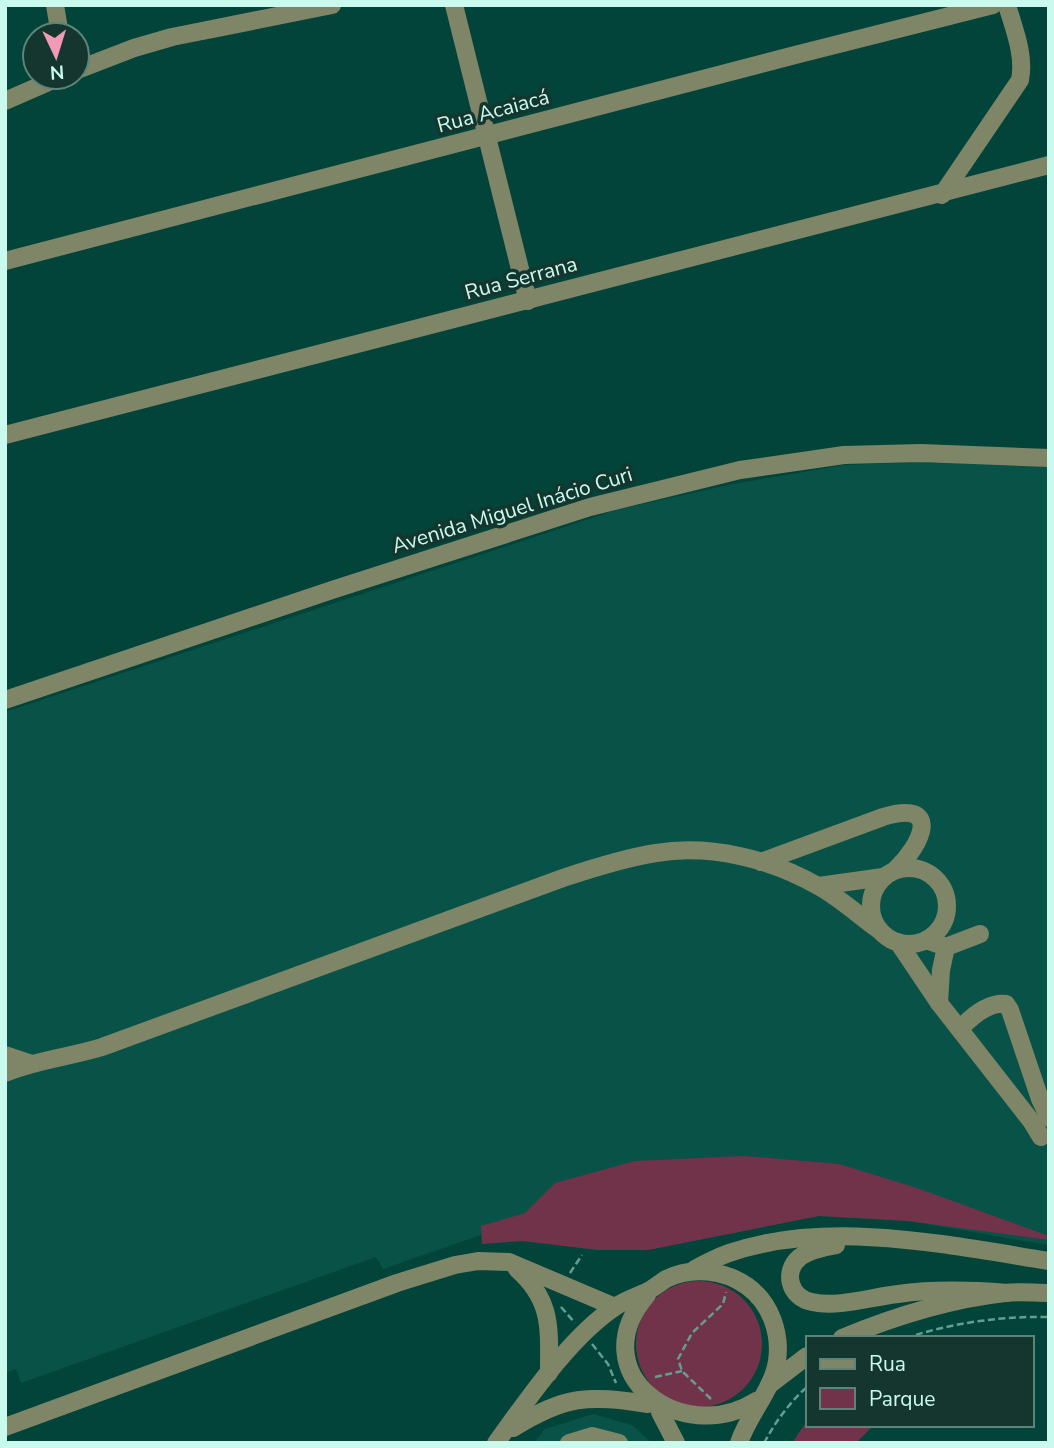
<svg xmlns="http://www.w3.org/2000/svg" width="1054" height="1448" font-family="'Nunito Sans',sans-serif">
	<rect width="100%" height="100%" fill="#02443a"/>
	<g fill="#095247">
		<polygon points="966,460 1049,467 1049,1245 908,1221 819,1216 648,1250 598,1250 481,1235 383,1269 376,1257 21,1383 16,1369 5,1373 5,712 616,510 733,484 845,465"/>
		<polygon points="593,1414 632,1425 652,1443 534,1443 545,1429"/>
	</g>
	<g fill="#71334a">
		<polygon points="744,1156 839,1164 917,1188 1049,1236 1049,1240 908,1221 819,1216 648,1250 598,1250 522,1241 482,1244 481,1226 525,1213 555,1183 635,1161"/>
		<circle cx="699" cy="1344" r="63"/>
		<polygon points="807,1421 807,1425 874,1425 856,1443 792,1443"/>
	</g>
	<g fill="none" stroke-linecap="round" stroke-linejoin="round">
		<g stroke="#649e93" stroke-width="2.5" stroke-dasharray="7 3.5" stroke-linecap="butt">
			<polyline points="570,1273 582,1255"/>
			<polyline points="561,1307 575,1323"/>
			<path d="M 906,1338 C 951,1323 1001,1316 1049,1317"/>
			<polyline points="592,1344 608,1364 616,1383"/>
			<polyline points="655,1377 682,1371"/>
			<polyline points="711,1399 682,1371 678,1359 692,1333 723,1304 726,1292"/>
			<path d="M 764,1443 C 776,1421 789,1403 807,1387"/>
		</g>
		<g stroke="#7f8667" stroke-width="18">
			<polyline points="55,5 60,35"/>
			<polyline points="454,5 528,301"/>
			<polyline points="77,70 134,48 172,37 332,5"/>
			<polyline points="5,101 60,77"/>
			<path d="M 942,195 L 1020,80 C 1025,55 1014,29 1007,5"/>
			<polyline points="5,261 799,54 993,5"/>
			<polyline points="5,435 1049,165"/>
			<polyline points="5,700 332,590 590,507 740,470 844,455 921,453 1049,458"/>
			<path d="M 761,862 L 883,817 C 943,799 922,845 895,870"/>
			<circle cx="909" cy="906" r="38"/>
			<polyline points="819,886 883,877"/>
			<polyline points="926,940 946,947 980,934"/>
			<polyline points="898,942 939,1003 1032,1122 1041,1137"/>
			<polyline points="939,1003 941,970 946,947"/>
			<path d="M 960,1029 C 971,1017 988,1002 1006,1004 L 1010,1010 L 1040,1099 L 1049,1118"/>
			<polyline points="5,1055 29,1063"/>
			<path d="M 5,1073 C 36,1060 70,1057 102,1047 L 563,878 C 593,868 624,858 656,853 C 710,844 771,859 818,886 C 839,897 859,916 879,930"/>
			<path d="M 836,1245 C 824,1247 810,1250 800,1257 C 782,1272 790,1298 812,1302 C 838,1308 871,1297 898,1294 C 934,1289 970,1290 1007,1293"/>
			<path d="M 517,1269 C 553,1301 549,1329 549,1373"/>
			<path d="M 695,1269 C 706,1263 718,1257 729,1253 C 828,1219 949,1245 1049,1261"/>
			<path d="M 647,1295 C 580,1373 682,1448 756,1401"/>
			<path d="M 842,1338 C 893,1317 950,1299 1005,1293 C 1019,1291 1034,1293 1049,1293"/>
			<polyline points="769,1385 807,1356"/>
			<polyline points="660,1412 676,1443"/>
			<polyline points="5,1427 397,1283 455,1265 478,1261 509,1262 615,1307"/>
			<path d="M 513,1428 C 566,1395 588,1395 648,1404"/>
			<path d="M 496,1443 C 528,1399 570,1337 615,1307 C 625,1300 638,1296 648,1291 C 655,1287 660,1283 666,1279 C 692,1266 724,1270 747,1286 C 771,1303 781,1334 777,1361 C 773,1389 748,1415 739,1443"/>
			<polyline points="569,1443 592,1436 619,1443"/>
		</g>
	</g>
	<g text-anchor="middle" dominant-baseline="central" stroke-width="7" stroke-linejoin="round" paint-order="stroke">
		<g font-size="21" fill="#cafaee" stroke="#14362f">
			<text transform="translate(493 111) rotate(-15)">Rua Acaiacá</text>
			<text transform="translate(521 278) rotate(-15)">Rua Serrana</text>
			<text transform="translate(512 510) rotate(-17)">Avenida Miguel Inácio Curi</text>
		</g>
	</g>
	<rect width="1054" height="1448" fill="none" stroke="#cafaee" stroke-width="14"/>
	<rect x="806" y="1336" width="228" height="91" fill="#14362f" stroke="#5d847b" stroke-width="2"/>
	<rect x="820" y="1359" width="35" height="10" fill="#7f8667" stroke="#5d847b" stroke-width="2"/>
	<text x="869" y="1371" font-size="21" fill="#cafaee">Rua</text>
	<rect x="820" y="1388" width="35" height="21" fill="#71334a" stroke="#5d847b" stroke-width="2"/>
	<text x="869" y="1406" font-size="21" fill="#cafaee">Parque</text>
	<g transform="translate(56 56) rotate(176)"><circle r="33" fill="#14362f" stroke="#5d847b" stroke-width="2"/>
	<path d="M0-5L12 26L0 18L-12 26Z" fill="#f09ab6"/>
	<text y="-10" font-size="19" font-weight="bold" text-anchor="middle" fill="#cafaee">N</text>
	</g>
</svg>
